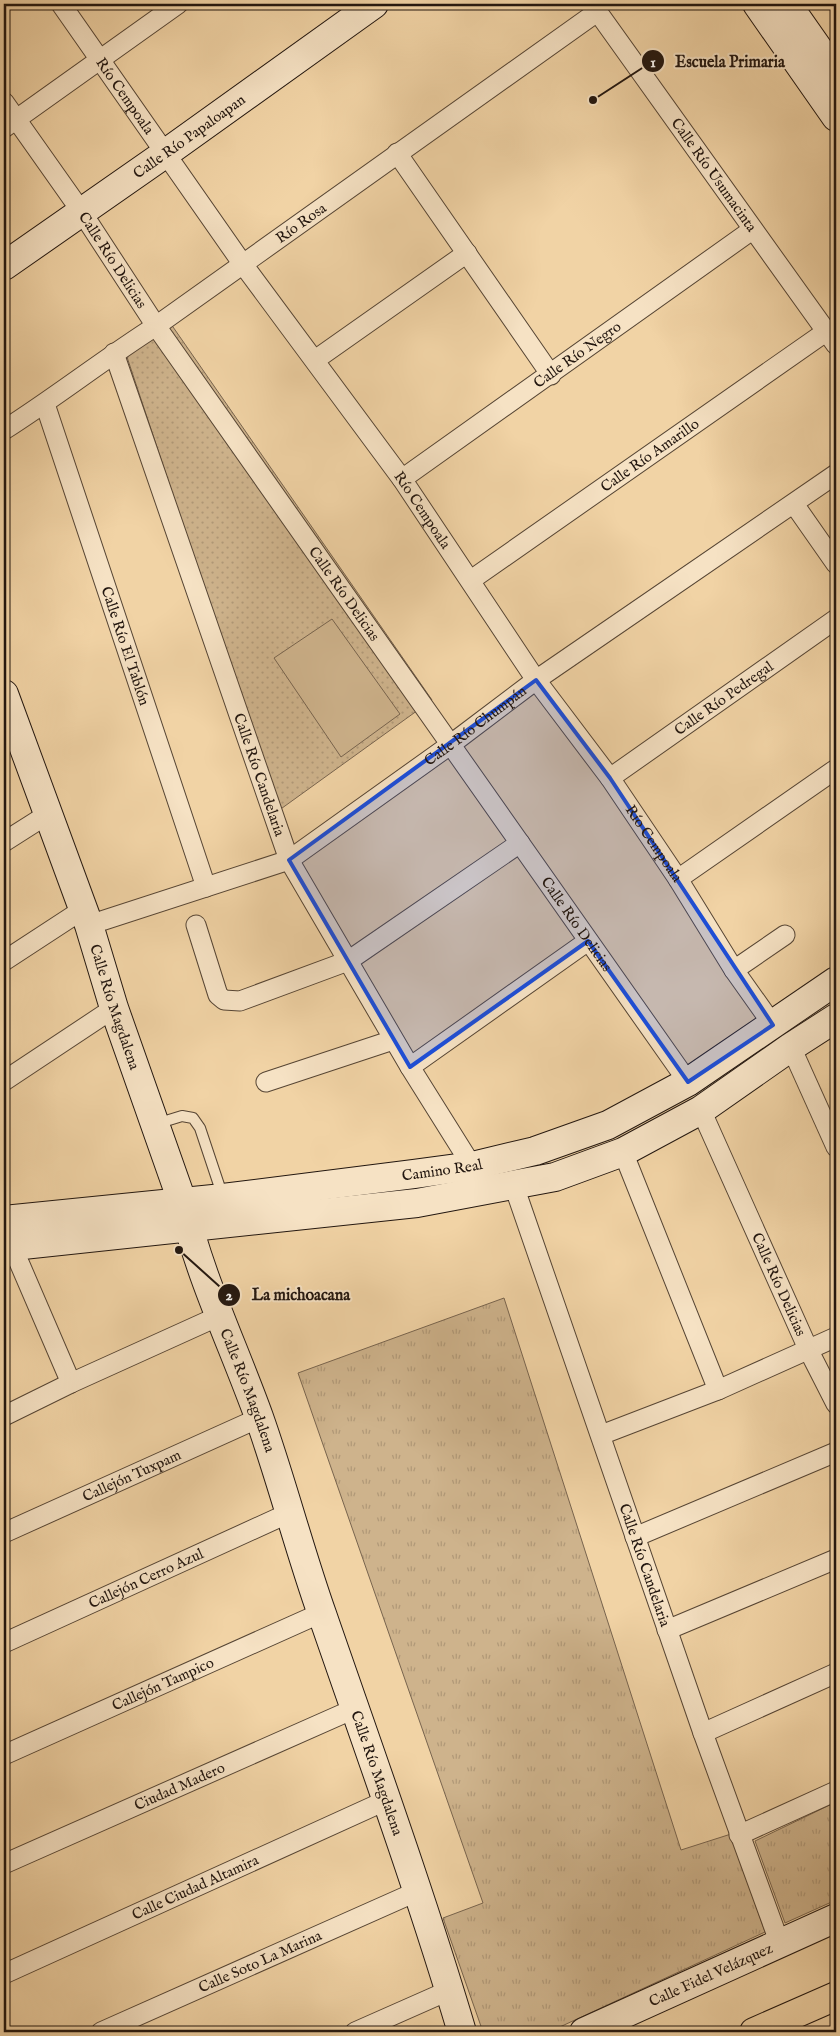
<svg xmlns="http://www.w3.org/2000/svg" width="840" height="2036" font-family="'IM FELL English',serif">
	<defs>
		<pattern id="grass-tufts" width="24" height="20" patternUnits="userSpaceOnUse" patternTransform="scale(1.25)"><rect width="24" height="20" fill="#ceb38c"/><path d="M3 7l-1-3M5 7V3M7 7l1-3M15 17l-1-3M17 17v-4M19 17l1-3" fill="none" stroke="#b19978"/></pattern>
		<pattern id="park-dots" width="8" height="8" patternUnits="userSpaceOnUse" patternTransform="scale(1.25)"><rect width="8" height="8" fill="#ceb38c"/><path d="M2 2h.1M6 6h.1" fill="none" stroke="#b19978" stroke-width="1.8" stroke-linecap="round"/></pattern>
	</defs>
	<rect width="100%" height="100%" fill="#f1d3a5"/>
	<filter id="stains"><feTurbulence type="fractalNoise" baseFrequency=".004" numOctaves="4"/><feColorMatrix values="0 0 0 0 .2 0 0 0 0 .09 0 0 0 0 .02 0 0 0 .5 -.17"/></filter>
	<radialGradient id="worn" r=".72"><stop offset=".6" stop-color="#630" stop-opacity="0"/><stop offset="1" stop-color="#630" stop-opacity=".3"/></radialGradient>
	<g fill="url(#grass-tufts)" stroke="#78644e">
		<polygon points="504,1298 681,1850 731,1834 765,1932 549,2032 483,2032 443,1918 483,1903 298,1373"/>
		<polygon points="836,1802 836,1900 785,1923 755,1841"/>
	</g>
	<polygon fill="url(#park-dots)" stroke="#78644e" points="164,314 432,700 278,811 122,342"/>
	<polygon fill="#ceb38c" stroke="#78644e" points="332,619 400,714 341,757 274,658"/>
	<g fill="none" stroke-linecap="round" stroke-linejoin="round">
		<g stroke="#564534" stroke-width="12">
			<polyline id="lane" points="156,1124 182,1116 193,1118 200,1128 223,1197"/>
		</g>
		<g stroke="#564534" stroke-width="21">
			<g id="street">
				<path id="s1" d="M 61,4 L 242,263 L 402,479 L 536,680 L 610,778 L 678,879 L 734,970 L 773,1025"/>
				<path id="s2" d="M 592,4 L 836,345"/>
				<path id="s3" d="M 4,102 L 81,211 L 156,326 L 688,1082"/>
				<polyline points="4,128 178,4"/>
				<polyline points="397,153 551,375"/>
				<path id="s4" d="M 114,353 L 289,860 L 410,1067 L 472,1166"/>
				<polyline points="315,360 467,253"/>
				<path id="s5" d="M 45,404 L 206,887"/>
				<path id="s6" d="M 4,430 C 56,397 104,359 156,326 L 597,12"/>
				<path id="s7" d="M 402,479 L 752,230"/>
				<polyline points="794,504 836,564"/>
				<path id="s8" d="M 471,580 L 827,331"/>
				<path id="s9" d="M 610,778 L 836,619"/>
				<polyline points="4,842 48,814"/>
				<polyline points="678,879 836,769"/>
				<path id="s10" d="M 89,925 L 289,860 L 450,745 L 536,680 L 836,474"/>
				<polyline points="196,925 218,995 224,1000 240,1001 348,961 520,843"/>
				<polyline points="4,961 82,910"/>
				<polyline points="734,970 785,935"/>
				<polyline points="791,1047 836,1147"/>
				<polyline points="410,1067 588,941"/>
				<polyline points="4,1081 114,1008"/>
				<polyline points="266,1082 393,1040"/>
				<path id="s11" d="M 701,1110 L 809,1351 L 836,1404"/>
				<polyline points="623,1152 718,1390"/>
				<path id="s12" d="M 514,1186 L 703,1733 L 780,1944"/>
				<polyline points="12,1246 71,1383"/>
				<polyline points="4,1416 71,1383 219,1316"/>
				<polyline points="601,1435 718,1390 836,1337"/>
				<path id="s13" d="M 4,1533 L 259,1418"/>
				<polyline points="635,1537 836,1452"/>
				<polyline points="667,1630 836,1559"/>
				<path id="s14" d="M 4,1643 L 289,1513"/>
				<polyline points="703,1733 836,1673"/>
				<path id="s15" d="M 4,1755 L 321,1613"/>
				<polyline points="739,1835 836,1791"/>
				<path id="s16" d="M 4,1864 L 356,1708"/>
				<path id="s17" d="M 4,1974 L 387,1800"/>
				<path id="s18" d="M 101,2032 L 418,1891"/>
				<polyline points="355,2032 450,1990"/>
			</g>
		</g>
		<g stroke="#22160f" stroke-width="30">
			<g id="secondary">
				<polyline points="757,4 836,117"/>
				<polyline points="787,4 836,74"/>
				<path id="s19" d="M 4,266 L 166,153 L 374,4"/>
				<path id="s20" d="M 4,694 L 89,925 L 114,1008 L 182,1201 C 199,1275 233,1345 259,1417 C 282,1482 299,1549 322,1614 C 370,1753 420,1891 462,2032"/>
				<path id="s21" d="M 4,1220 L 223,1198 L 414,1174 L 472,1166 L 535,1151 L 608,1125 L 688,1082 L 836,981"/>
				<polyline points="4,1247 417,1203 555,1177 623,1152 701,1110 791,1047 836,1018"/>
				<path id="s22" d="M 584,2032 L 836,1918"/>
			</g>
		</g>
		<g stroke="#22160f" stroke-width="30">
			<polyline id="highway" points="754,2032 836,1996"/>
		</g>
		<use href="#lane" stroke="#f6e2c4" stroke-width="10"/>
		<use href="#street" stroke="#f6e2c4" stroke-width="19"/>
		<use href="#secondary" stroke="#f6e2c4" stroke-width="28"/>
		<use href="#highway" stroke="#f1d3a5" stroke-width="28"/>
	</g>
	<path fill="#1d4ed8" fill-opacity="0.2" stroke="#1d4ed8" stroke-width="4" stroke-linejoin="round" d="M 536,680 L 610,778 L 773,1025 L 688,1082 L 588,941 L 410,1067 L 289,860 Z"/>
	<g text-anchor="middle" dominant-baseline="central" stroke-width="4" stroke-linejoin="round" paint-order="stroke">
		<g font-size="15" fill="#22160f" stroke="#f6e2c4">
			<text stroke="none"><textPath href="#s1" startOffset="112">Río Cempoala</textPath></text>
			<text stroke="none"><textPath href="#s19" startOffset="226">Calle Río Papaloapan</textPath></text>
			<text stroke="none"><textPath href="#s2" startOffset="210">Calle Río Usumacinta</textPath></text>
			<text stroke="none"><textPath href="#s6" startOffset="362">Río Rosa</textPath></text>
			<text stroke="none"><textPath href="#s3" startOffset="192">Calle Río Delicias</textPath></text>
			<text stroke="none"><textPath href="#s7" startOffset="215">Calle Río Negro</textPath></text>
			<text stroke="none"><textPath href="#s8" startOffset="218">Calle Río Amarillo</textPath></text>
			<text stroke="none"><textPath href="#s1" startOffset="622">Río Cempoala</textPath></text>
			<text stroke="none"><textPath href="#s3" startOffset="598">Calle Río Delicias</textPath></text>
			<text stroke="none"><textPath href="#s5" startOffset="255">Calle Río El Tablón</textPath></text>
			<text stroke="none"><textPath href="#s9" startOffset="139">Calle Río Pedregal</textPath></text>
			<text stroke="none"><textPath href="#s10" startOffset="440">Calle Río Chumpán</textPath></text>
			<text stroke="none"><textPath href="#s4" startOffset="446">Calle Río Candelaria</textPath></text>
			<text stroke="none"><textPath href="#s1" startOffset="1028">Río Cempoala</textPath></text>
			<text stroke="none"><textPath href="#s3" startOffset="1002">Calle Río Delicias</textPath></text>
			<text stroke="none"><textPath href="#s20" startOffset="332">Calle Río Magdalena</textPath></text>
			<text stroke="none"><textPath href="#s21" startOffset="441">Camino Real</textPath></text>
			<text stroke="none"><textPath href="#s11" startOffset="191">Calle Río Delicias</textPath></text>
			<text stroke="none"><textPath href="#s20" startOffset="738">Calle Río Magdalena</textPath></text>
			<text stroke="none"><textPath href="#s13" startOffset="140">Callejón Tuxpam</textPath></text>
			<text stroke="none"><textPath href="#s12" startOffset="401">Calle Río Candelaria</textPath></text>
			<text stroke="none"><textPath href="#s14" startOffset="156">Callejón Cerro Azul</textPath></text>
			<text stroke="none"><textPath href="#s15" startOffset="174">Callejón Tampico</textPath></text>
			<text stroke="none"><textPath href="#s20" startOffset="1142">Calle Río Magdalena</textPath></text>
			<text stroke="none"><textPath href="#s16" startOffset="192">Ciudad Madero</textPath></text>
			<text stroke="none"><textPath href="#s17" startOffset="210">Calle Ciudad Altamira</textPath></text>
			<text stroke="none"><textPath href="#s18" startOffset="174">Calle Soto La Marina</textPath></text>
			<text stroke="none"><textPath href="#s22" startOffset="139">Calle Fidel Velázquez</textPath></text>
		</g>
	</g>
	<path fill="none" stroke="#22160f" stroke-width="2" d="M593 100L653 61M179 1250L229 1295"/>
	<g fill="#22160f" stroke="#f6e2c4" stroke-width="2">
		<circle cx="593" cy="100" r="5"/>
		<circle cx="179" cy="1250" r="5"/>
		<circle cx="653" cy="61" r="12"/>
		<circle cx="229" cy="1295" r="12"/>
	</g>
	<g font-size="15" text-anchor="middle" font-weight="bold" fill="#fff">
		<text x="653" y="67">1</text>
		<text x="229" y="1300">2</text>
	</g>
	<g font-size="16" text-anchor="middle" font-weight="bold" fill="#22160f" stroke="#f6e2c4" stroke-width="4" stroke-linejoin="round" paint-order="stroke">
		<text x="730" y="67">Escuela Primaria</text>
		<text x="301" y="1300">La michoacana</text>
	</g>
	<rect width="840" height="2036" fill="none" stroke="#f1d3a5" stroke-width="20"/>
	<rect x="5" y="5" width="830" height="2026" fill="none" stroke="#22160f" stroke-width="2.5"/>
	<rect x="10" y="10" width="820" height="2016" fill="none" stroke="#22160f"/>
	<rect width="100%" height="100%" filter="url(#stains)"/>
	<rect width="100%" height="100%" fill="url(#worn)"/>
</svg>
